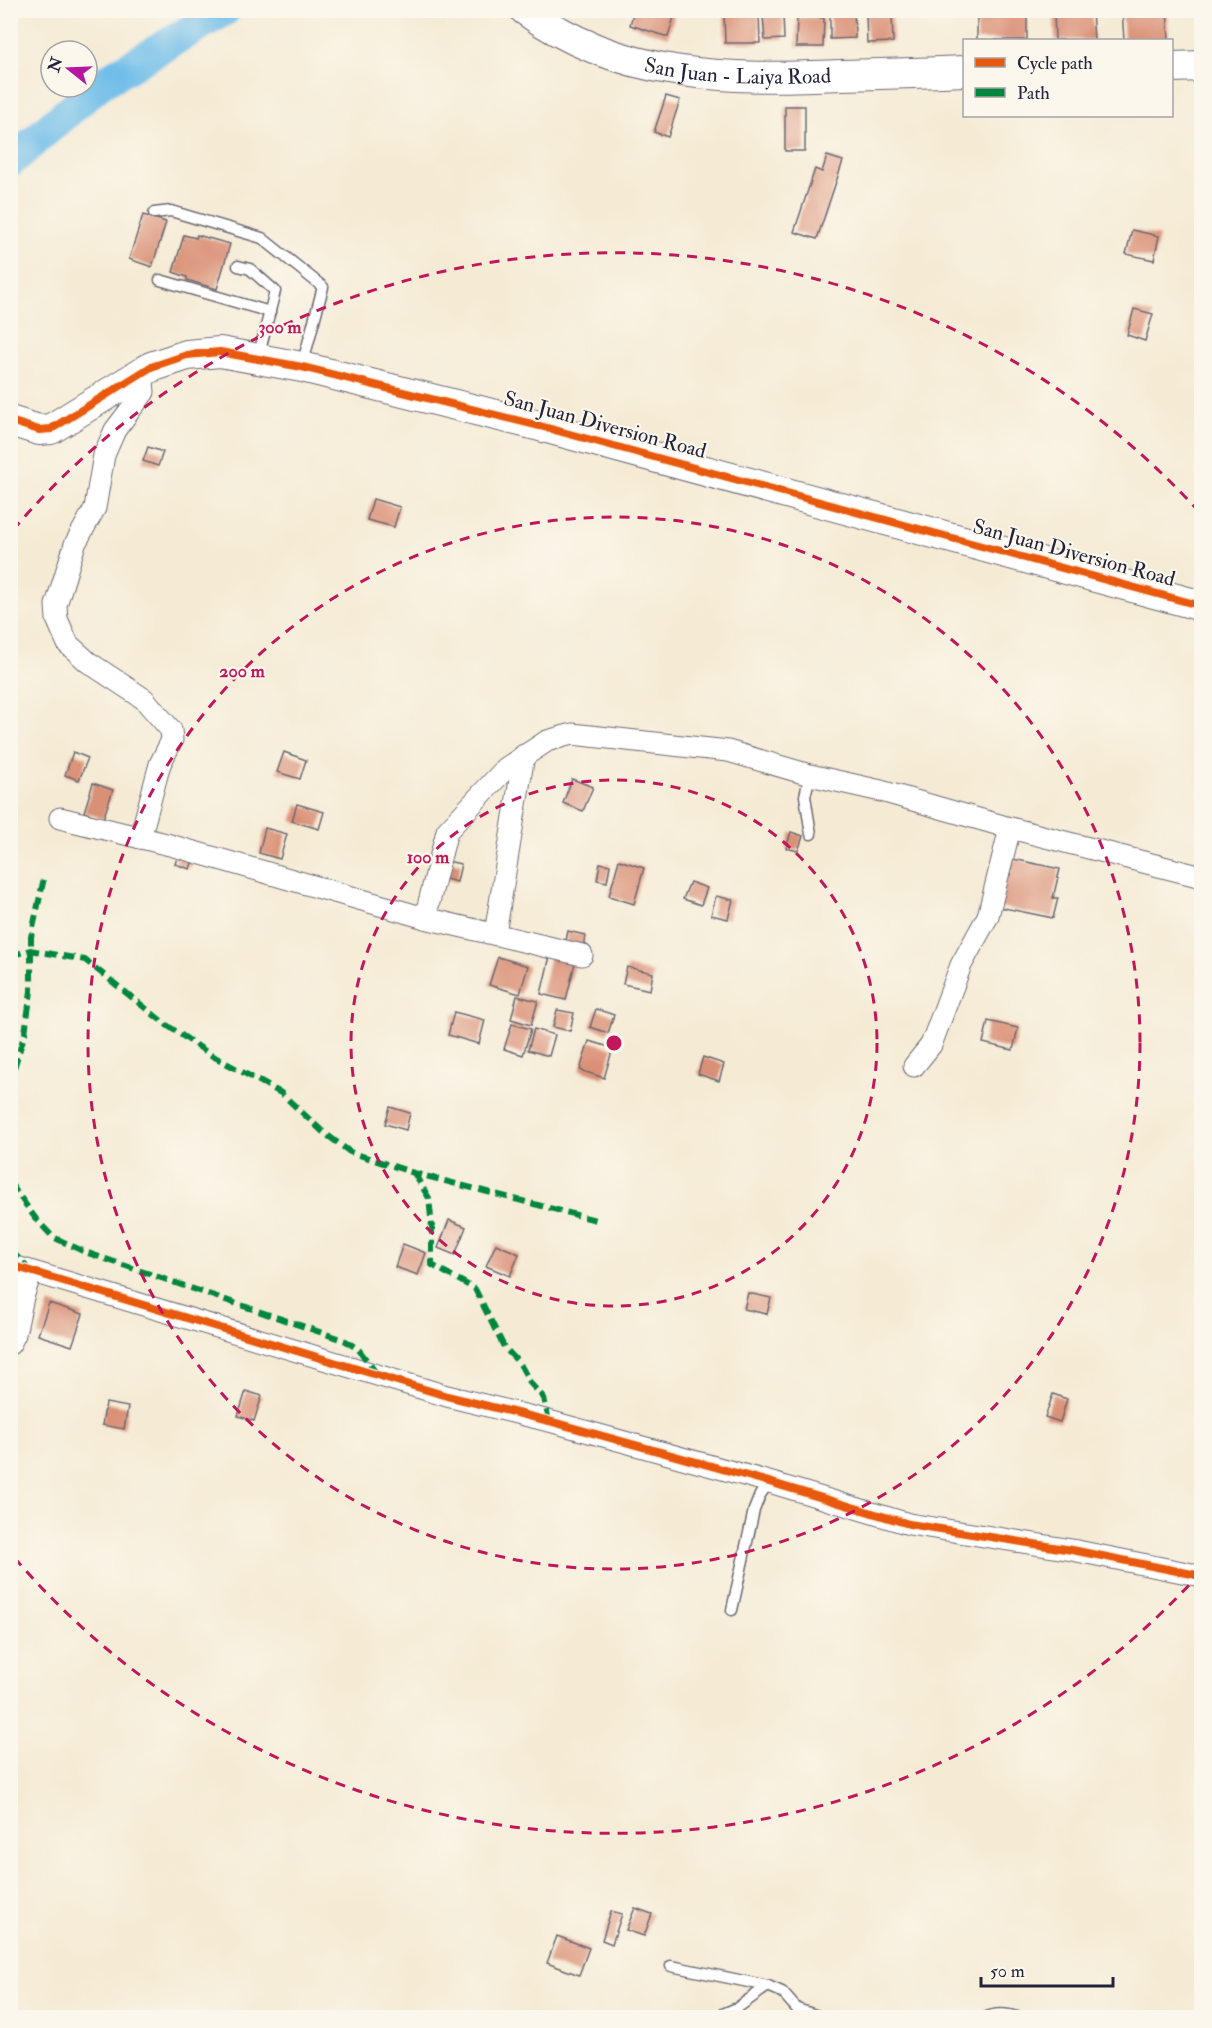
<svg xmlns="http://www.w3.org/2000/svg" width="1212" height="2028" font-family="'IM FELL Double Pica',serif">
	<rect width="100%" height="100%" fill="#fbf7ec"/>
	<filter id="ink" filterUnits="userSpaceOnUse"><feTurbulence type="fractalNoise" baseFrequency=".0167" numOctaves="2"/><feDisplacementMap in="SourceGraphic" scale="12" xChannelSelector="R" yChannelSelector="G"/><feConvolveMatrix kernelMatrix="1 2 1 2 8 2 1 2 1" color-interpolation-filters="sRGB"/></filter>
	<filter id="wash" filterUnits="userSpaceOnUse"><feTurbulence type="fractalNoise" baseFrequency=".008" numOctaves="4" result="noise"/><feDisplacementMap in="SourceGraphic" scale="24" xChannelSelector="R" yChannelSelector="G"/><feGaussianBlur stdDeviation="1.35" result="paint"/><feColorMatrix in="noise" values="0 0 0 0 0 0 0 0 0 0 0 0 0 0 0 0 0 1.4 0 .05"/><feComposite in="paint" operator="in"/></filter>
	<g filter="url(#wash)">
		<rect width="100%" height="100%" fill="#f5ebd5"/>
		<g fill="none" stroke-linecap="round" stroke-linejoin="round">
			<polyline stroke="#6fbde9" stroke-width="32" points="10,162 100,84 225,10"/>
		</g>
		<g id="blocks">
			<g fill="#da9076">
				<polygon points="634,10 676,10 668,37 630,25"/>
				<polygon points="830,10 854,10 855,38 830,39"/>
				<rect x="977" y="10" width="50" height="30"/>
				<polygon points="1054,10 1092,10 1094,40 1055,40"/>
				<polygon points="1122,10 1167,10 1169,40 1124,40"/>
				<polygon points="759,13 760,43 725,43 724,14"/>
				<polygon points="892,13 893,42 867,43 866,14"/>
				<polygon points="783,14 784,39 765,40 763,16"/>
				<polygon points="797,17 824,18 823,47 796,47"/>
				<polygon points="666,96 680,100 668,137 654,132"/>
				<rect x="785" y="106" width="20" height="45"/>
				<polygon points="827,156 843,161 817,239 794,232 815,169 822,172"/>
				<polygon points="143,215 166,222 152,267 129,259"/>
				<polygon points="1132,230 1159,236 1154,260 1126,254"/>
				<polygon points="184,235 196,238 197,235 230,244 217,289 187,280 187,277 173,272"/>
				<polygon points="1134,309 1153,314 1145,341 1127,335"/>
				<polygon points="148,447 163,452 158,466 143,461"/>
				<polygon points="373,499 400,507 394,527 367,520"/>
				<polygon points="73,752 88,758 79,780 65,775"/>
				<polygon points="284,752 306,760 300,779 277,772"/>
				<polygon points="572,779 593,787 583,811 563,803"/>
				<polygon points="93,783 113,790 103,819 84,812"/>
				<polygon points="297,804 324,812 319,829 292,821"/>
				<polygon points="265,828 287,834 280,859 259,853"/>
				<polygon points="791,832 803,836 798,851 786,848"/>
				<polygon points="179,852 194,857 190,869 175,864"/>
				<polygon points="1013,859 1060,869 1053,898 1058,898 1053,918 999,907 1006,874 1010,875"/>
				<polygon points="619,860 644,868 634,904 609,896"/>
				<polygon points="447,861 461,864 457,882 442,878"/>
				<polygon points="600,863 610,865 607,882 597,880"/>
				<polygon points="690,882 707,888 701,905 683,899"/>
				<polygon points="716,896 733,900 728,919 711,915"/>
				<polygon points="568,931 585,935 583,949 565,945"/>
				<polygon points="550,956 575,963 566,1000 541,994"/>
				<polygon points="498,957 528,966 520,994 489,985"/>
				<polygon points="627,967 653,973 650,990 623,984"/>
				<polygon points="517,996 538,1001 531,1025 511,1019"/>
				<polygon points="596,1009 614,1015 608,1033 590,1027"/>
				<polygon points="557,1010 574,1013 570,1031 553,1027"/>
				<polygon points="454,1012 485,1020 479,1044 448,1035"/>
				<polygon points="988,1021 1018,1028 1013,1050 983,1043"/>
				<polygon points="512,1024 531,1029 523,1055 504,1049"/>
				<polygon points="534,1029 555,1035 549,1056 528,1050"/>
				<polygon points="589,1041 613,1048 604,1078 580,1070"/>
				<polygon points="703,1057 724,1064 719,1081 698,1074"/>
				<polygon points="390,1107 410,1113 406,1130 385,1124"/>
				<polygon points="449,1220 466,1227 455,1255 438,1248"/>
				<polygon points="403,1244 426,1253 418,1275 395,1267"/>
				<polygon points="496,1244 519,1254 510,1276 486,1266"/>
				<polygon points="748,1293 771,1298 767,1314 744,1309"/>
				<polygon points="49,1303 83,1314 72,1346 38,1335"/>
				<polygon points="246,1391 262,1396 254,1421 238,1416"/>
				<polygon points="1053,1394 1067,1399 1060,1422 1045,1417"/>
				<polygon points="106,1403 128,1407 124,1429 102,1425"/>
				<polygon points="635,1908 652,1914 644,1936 626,1930"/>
				<polygon points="611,1911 622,1914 612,1944 602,1940"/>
				<polygon points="557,1936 589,1948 579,1975 547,1963"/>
			</g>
		</g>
	</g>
	<g filter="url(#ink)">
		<use href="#blocks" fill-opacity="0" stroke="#6c6871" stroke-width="1.5"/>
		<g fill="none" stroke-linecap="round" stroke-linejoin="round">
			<g stroke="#6c6871" stroke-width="13">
				<g id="lane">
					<polyline points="154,213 171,211 262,238 323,287 302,366"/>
					<polyline points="238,266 250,269 275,291 258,358"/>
					<polyline points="160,280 270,312"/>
					<polyline points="810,775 805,796 811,834"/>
					<polyline points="732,1610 754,1510 760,1495 769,1482"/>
					<polyline points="671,1966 768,1986 782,1992 797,2009 824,2018"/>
					<polyline points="713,2018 737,2008 768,1986"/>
					<path d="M 985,2018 C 996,2012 1009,2014 1020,2018"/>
				</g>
			</g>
			<g stroke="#6c6871" stroke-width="23">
				<g id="street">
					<polyline points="60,818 170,845 425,918 582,955"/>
					<polyline points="140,838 160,764 172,740 171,730 144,699 88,662 68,644 57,619 56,605 75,544 95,508 104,455 115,430 144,392 142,373"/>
					<polyline points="425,918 447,831 506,768 547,741 572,734 728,751 810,775 881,791 1010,828 1202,877"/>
					<polyline points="495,934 524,755"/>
					<polyline points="914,1066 931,1045 961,965 988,916 1010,828"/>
					<polyline points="10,1265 447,1396 549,1421 769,1482 909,1524 1072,1550 1202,1576"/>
					<polyline points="10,1344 15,1334 23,1297 31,1273"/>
				</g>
			</g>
			<g stroke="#6c6871" stroke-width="32">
				<g id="secondary">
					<path id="s1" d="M 525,10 C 619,79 729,80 841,75 C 882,74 923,73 964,71"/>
					<polyline points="1172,67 1202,66"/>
					<polyline points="10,421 39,430 51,429 151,367 187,355 220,352 302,367 540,426 1202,606"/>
				</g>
			</g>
			<use href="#lane" stroke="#fff" stroke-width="10"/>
			<use href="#street" stroke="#fff" stroke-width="21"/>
			<use href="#secondary" stroke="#fff" stroke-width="30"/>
			<g stroke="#00873e" stroke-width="6" stroke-dasharray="12 6" stroke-linecap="butt">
				<polyline points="10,956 30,950 85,960 168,1026 211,1055 281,1093 323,1132 350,1152 414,1173 600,1221"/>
				<polyline points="10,1086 13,1071 25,1033 31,991 31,937 44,878"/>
				<polyline points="414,1173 429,1198 432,1227 432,1265 475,1289 504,1347 520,1364 531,1384 544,1398 549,1421"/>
				<polyline points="10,1183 36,1219 53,1237 85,1252 346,1341 359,1350 377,1374"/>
				<polyline points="10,1250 27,1267"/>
			</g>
			<g stroke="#fbf7ec" stroke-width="11">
				<g id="cycleway">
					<polyline points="10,421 39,430 51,429 151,367 187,355 220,352 302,367 540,426 1202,606"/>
					<polyline points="10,1265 447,1396 549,1421 769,1482 909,1524 1072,1550 1202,1576"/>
				</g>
			</g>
			<use href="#cycleway" stroke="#e8590c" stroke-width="8"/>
		</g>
	</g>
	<g fill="none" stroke="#c2185b" stroke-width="3" stroke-dasharray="10 8">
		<circle cx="614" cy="1043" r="263"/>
		<circle cx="614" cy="1043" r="526"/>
		<path d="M1201 1572A790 790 0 0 1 13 1556M13 530A790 790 0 0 1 1201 514"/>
	</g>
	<g text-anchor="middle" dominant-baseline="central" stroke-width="4.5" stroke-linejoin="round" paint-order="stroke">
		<g font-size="21" fill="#22223b" stroke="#fbf7ec">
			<text stroke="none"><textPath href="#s1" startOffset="226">San Juan - Laiya Road</textPath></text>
			<text transform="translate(605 425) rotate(15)">San Juan Diversion Road</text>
			<text transform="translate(1074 553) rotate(15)">San Juan Diversion Road</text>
		</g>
	</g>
	<circle cx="614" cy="1043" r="9" fill="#c2185b" stroke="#fbf7ec" stroke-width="3"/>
	<g font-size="18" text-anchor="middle" font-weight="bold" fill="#c2185b" stroke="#fbf7ec" stroke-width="4.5" stroke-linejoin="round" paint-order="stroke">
		<text x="280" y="333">300 m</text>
		<text x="242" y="677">200 m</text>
		<text x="428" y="863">100 m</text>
	</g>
	<rect width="1212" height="2028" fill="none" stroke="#fbf7ec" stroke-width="36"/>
	<rect x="963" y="39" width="210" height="78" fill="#fbf7ec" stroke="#a4a2a5" stroke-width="1.5"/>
	<rect x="975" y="58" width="30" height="9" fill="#e8590c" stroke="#a4a2a5" stroke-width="1.5"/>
	<text x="1017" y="69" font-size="18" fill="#22223b">Cycle path</text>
	<rect x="975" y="88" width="30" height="9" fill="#00873e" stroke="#a4a2a5" stroke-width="1.5"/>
	<text x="1017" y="99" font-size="18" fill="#22223b">Path</text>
	<g transform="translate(69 69) rotate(288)"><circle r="28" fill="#fbf7ec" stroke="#a4a2a5" stroke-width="1.5"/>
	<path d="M0-4.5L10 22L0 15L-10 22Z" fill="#b5179e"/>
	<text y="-9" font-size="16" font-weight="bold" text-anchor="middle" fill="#22223b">N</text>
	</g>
	<path d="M981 1977v9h132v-9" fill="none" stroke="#22223b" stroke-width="3"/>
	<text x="990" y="1977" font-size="18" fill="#22223b" stroke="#fbf7ec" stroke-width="4.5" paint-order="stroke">50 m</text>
</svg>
